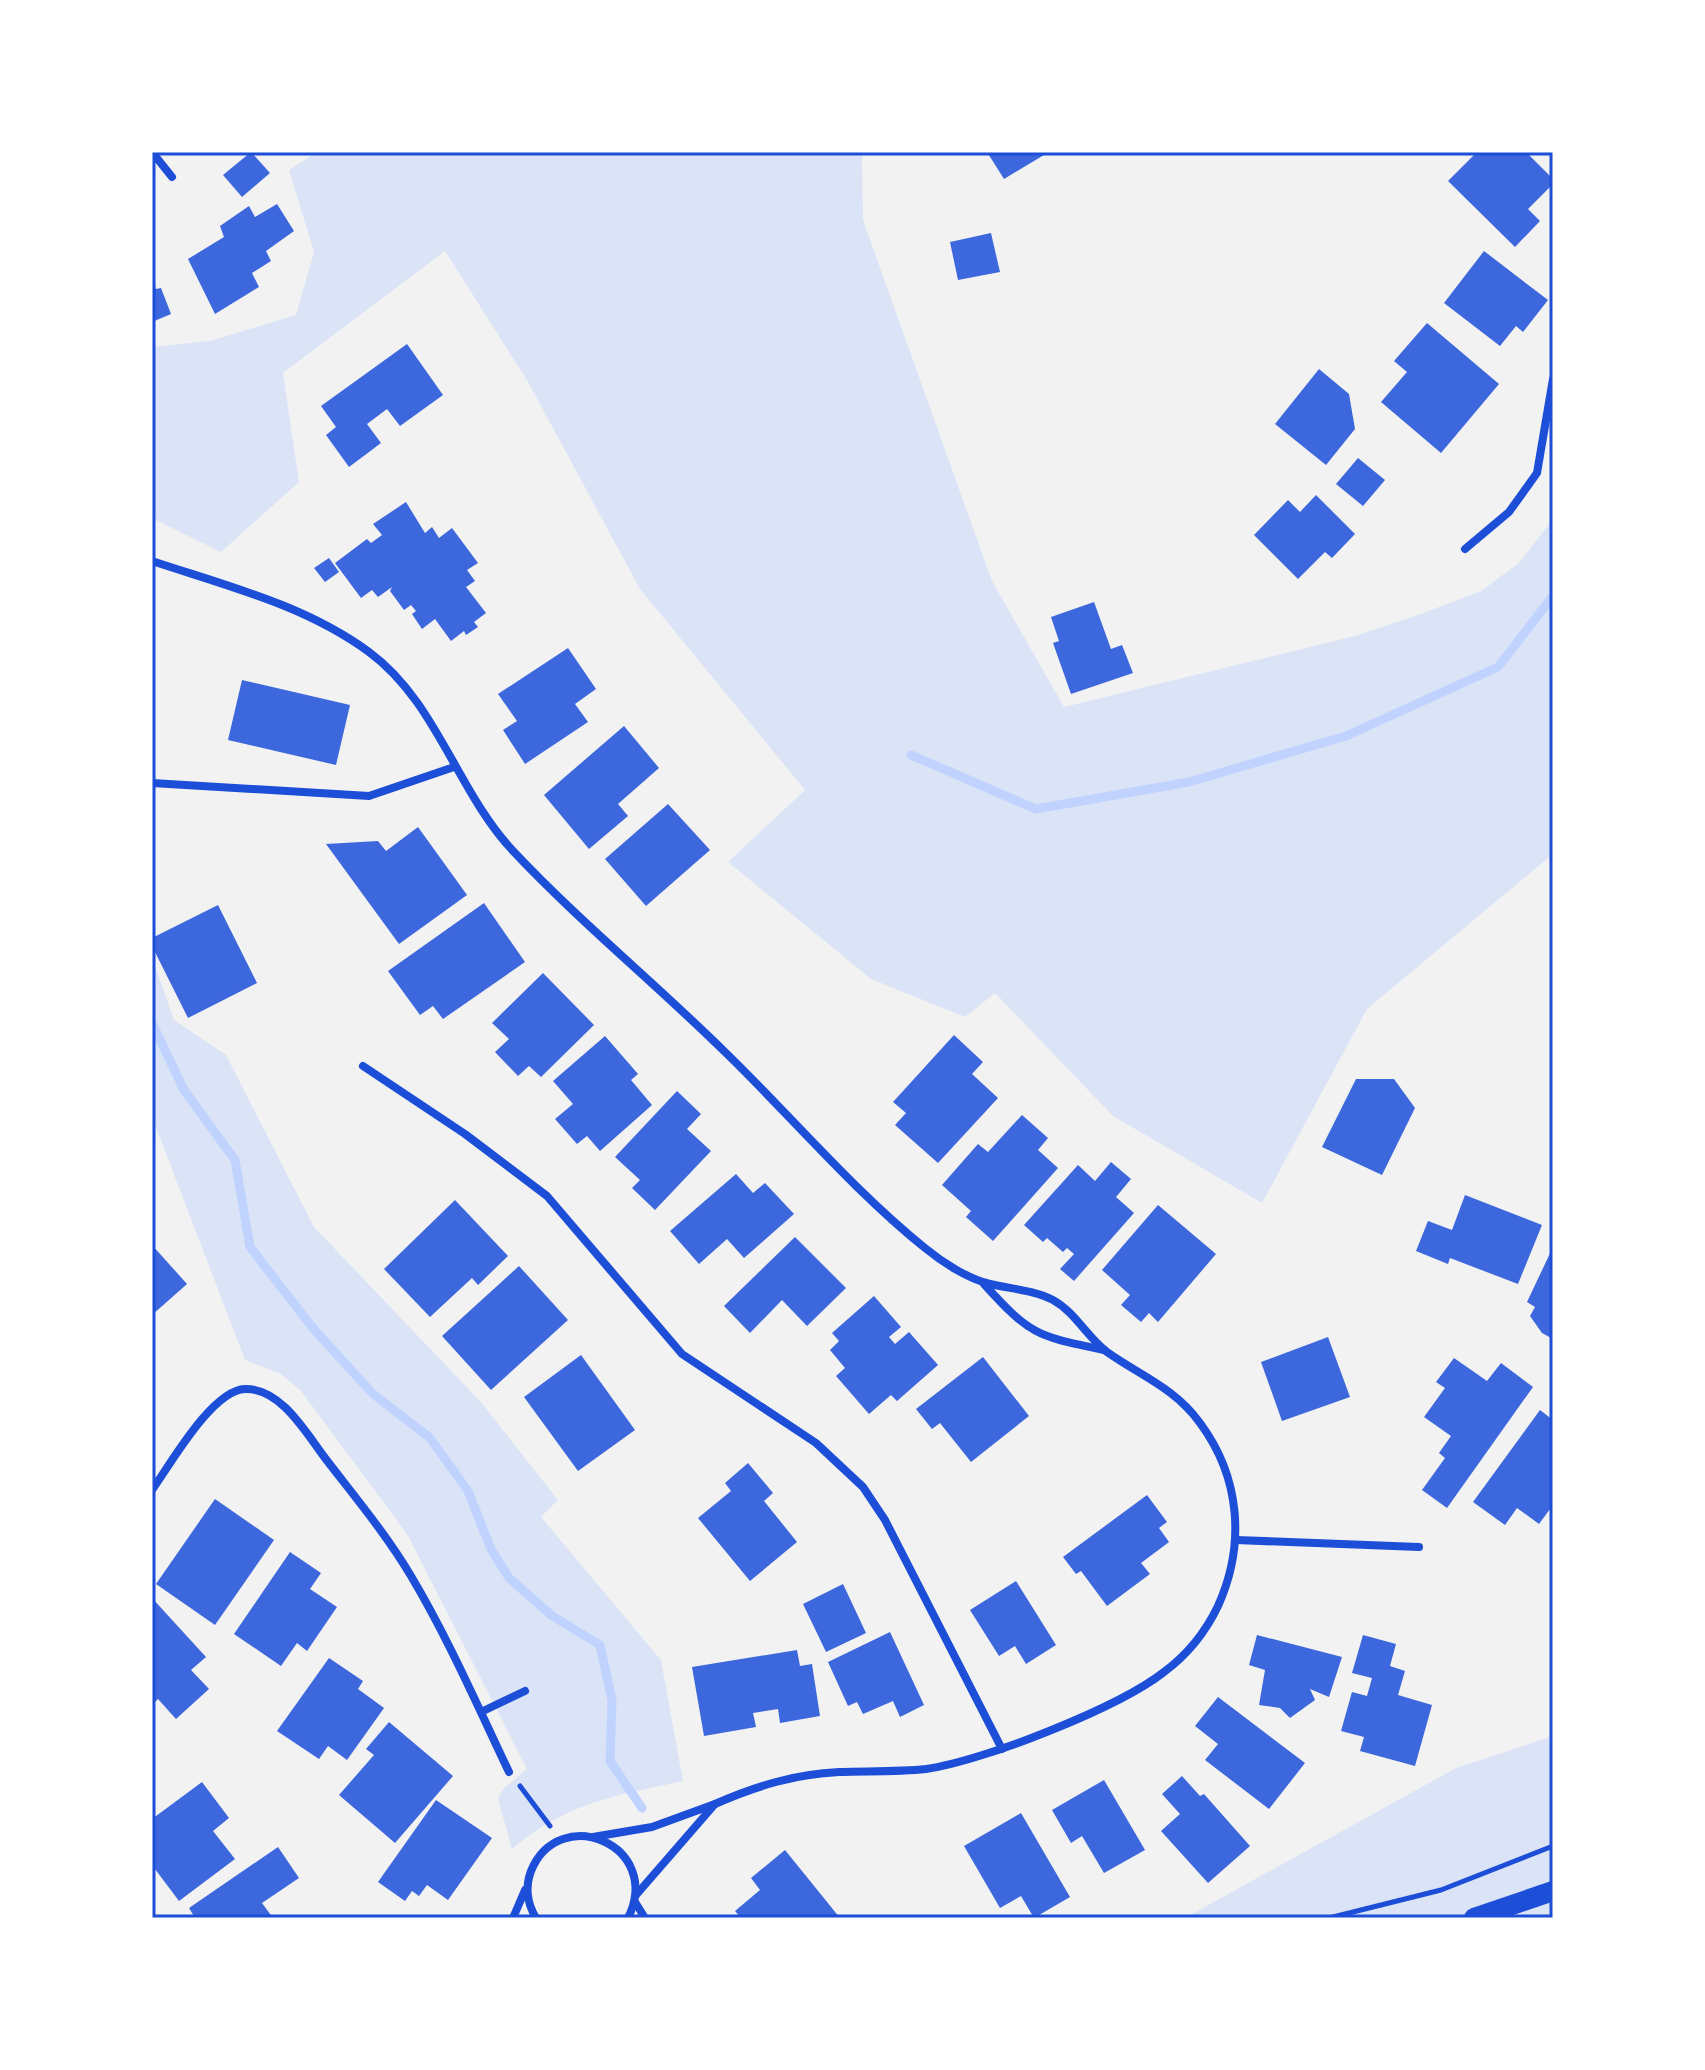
<svg xmlns="http://www.w3.org/2000/svg" width="1705" height="2070" font-family="'Work Sans',sans-serif">
	<rect width="100%" height="100%" fill="#f2f2f2"/>
	<g fill="#dbe4f7">
		<polygon points="317,152 862,152 863,220 992,581 1064,707 1355,636 1421,614 1481,591 1519,563 1553,519 1553,854 1367,1009 1262,1203 1113,1116 995,993 965,1017 871,979 728,862 805,790 640,589 528,382 445,251 283,373 299,482 221,552 152,518 152,347 210,341 296,315 314,252 289,170"/>
		<path d="M 152,957 L 174,1020 L 226,1055 L 314,1227 L 480,1401 L 558,1500 L 541,1517 L 661,1660 L 683,1781 C 615,1796 567,1802 512,1849 L 498,1799 L 503,1789 L 527,1769 L 407,1534 L 301,1391 L 281,1374 L 245,1360 L 152,1117 Z"/>
		<polygon points="1553,1736 1553,1918 1185,1918 1456,1768"/>
	</g>
	<g fill="none" stroke-linecap="round" stroke-linejoin="round">
		<g stroke="#bfd3fe" stroke-width="9">
			<polyline points="911,755 1036,809 1189,782 1346,736 1498,667 1553,596"/>
			<polyline points="152,1023 184,1090 235,1160 250,1247 312,1327 372,1393 430,1438 468,1491 491,1549 509,1578 551,1615 600,1645 612,1700 610,1761 642,1808"/>
		</g>
	</g>
	<g fill="#3d67dc">
		<polygon points="251,152 270,173 242,197 223,175"/>
		<polygon points="987,152 1049,152 1004,179"/>
		<polygon points="1477,152 1526,152 1553,179 1553,184 1528,209 1540,221 1515,247 1448,181"/>
		<polygon points="277,204 294,231 266,251 271,261 252,273 259,287 215,314 188,259 224,237 220,226 249,206 255,217"/>
		<polygon points="991,233 1000,272 958,280 950,242"/>
		<polygon points="1484,251 1548,300 1523,332 1516,326 1500,346 1444,303"/>
		<polygon points="152,278 156,289 161,288 171,314 152,322"/>
		<polygon points="1427,323 1499,384 1441,453 1381,402 1407,372 1394,361"/>
		<polygon points="407,344 443,395 400,426 387,409 367,424 381,443 349,467 326,435 336,427 321,406"/>
		<polygon points="1319,369 1349,394 1355,429 1326,465 1275,424"/>
		<polygon points="1358,458 1385,480 1363,506 1336,484"/>
		<polygon points="1316,495 1355,534 1332,558 1325,552 1298,579 1254,535 1288,500 1300,512"/>
		<polygon points="406,502 425,533 432,527 439,538 452,528 478,563 467,570 475,581 466,587 486,613 474,622 478,627 466,635 464,631 451,641 435,619 422,629 412,614 416,611 411,605 404,610 390,591 392,587 378,597 372,590 361,598 335,563 367,539 371,543 382,535 373,524"/>
		<polygon points="329,558 339,572 325,582 314,568"/>
		<polygon points="1094,602 1111,649 1122,645 1133,673 1071,694 1053,643 1059,641 1051,617"/>
		<polygon points="568,648 596,689 575,704 588,722 525,764 503,730 517,721 498,694"/>
		<polygon points="242,680 350,705 336,765 228,740"/>
		<polygon points="624,726 659,768 618,804 628,816 589,849 544,795"/>
		<polygon points="668,804 710,850 646,906 605,859"/>
		<polygon points="418,827 467,895 399,944 326,844 378,841 386,851"/>
		<polygon points="484,903 525,962 443,1019 433,1006 420,1015 388,971"/>
		<polygon points="218,905 257,983 188,1018 152,946 152,938"/>
		<polygon points="543,973 594,1025 541,1077 529,1066 518,1076 495,1052 509,1039 492,1023"/>
		<polygon points="954,1035 983,1062 972,1074 998,1098 938,1163 895,1125 906,1113 893,1102"/>
		<polygon points="605,1036 638,1074 631,1080 652,1105 600,1151 587,1136 577,1144 555,1119 573,1104 553,1081"/>
		<polygon points="1356,1079 1394,1079 1415,1108 1382,1175 1322,1147"/>
		<polygon points="677,1091 701,1114 687,1129 711,1151 655,1210 632,1188 640,1180 615,1157"/>
		<polygon points="1022,1115 1048,1138 1038,1150 1058,1168 993,1241 966,1217 971,1211 942,1185 978,1144 988,1152"/>
		<polygon points="1111,1162 1131,1179 1116,1197 1134,1213 1074,1281 1060,1269 1074,1254 1067,1248 1063,1252 1047,1238 1043,1242 1024,1225 1078,1165 1095,1181"/>
		<polygon points="736,1174 753,1193 765,1183 794,1214 744,1258 727,1239 699,1264 670,1231"/>
		<polygon points="1465,1195 1542,1225 1518,1284 1450,1258 1448,1264 1416,1251 1428,1221 1452,1230"/>
		<polygon points="455,1200 508,1256 478,1285 472,1278 430,1317 384,1269"/>
		<polygon points="1158,1205 1216,1254 1158,1322 1149,1313 1141,1322 1121,1305 1130,1295 1102,1270"/>
		<polygon points="795,1237 846,1288 807,1326 782,1300 750,1333 724,1306"/>
		<polygon points="152,1245 187,1284 152,1315"/>
		<polygon points="1553,1247 1553,1339 1542,1333 1530,1316 1535,1307 1527,1302"/>
		<polygon points="519,1266 568,1320 491,1390 442,1336"/>
		<polygon points="874,1296 901,1327 889,1337 895,1344 909,1332 938,1365 897,1401 891,1395 869,1414 836,1376 845,1368 830,1350 839,1341 832,1333"/>
		<polygon points="1328,1337 1350,1397 1282,1421 1261,1362"/>
		<polygon points="581,1355 635,1430 578,1471 524,1397"/>
		<polygon points="983,1357 1029,1416 971,1462 940,1423 932,1429 916,1409"/>
		<polygon points="1454,1358 1487,1381 1501,1363 1533,1387 1447,1508 1422,1490 1445,1458 1439,1453 1451,1436 1424,1417 1445,1388 1436,1382"/>
		<polygon points="1540,1410 1553,1420 1553,1505 1539,1524 1517,1508 1505,1525 1473,1502"/>
		<polygon points="748,1463 773,1493 764,1501 797,1542 750,1581 698,1518 731,1491 725,1483"/>
		<polygon points="1147,1495 1167,1522 1159,1528 1169,1542 1141,1563 1150,1574 1107,1606 1081,1571 1076,1574 1063,1557"/>
		<polygon points="215,1499 274,1540 215,1625 156,1584"/>
		<polygon points="290,1552 321,1573 310,1589 337,1607 307,1651 297,1643 281,1666 234,1634"/>
		<polygon points="1016,1581 1056,1645 1026,1664 1015,1646 999,1656 970,1610"/>
		<polygon points="843,1584 866,1633 826,1652 803,1604"/>
		<polygon points="152,1598 206,1657 191,1670 209,1689 176,1719 158,1699 152,1705"/>
		<polygon points="890,1632 924,1705 900,1717 893,1701 863,1714 857,1702 848,1706 828,1662"/>
		<polygon points="1257,1635 1342,1657 1329,1697 1310,1689 1315,1700 1290,1718 1280,1708 1259,1705 1265,1670 1249,1665"/>
		<polygon points="1363,1635 1396,1644 1390,1666 1405,1671 1398,1695 1432,1705 1415,1766 1360,1751 1364,1737 1341,1731 1352,1692 1367,1696 1372,1678 1352,1673"/>
		<polygon points="797,1650 800,1666 812,1664 820,1716 780,1723 778,1709 753,1713 756,1727 704,1736 692,1667"/>
		<polygon points="329,1658 363,1681 358,1689 384,1708 347,1760 328,1746 319,1759 277,1731"/>
		<polygon points="1218,1697 1305,1763 1269,1809 1205,1760 1218,1744 1195,1726"/>
		<polygon points="389,1722 453,1776 395,1843 339,1795 374,1755 366,1749"/>
		<polygon points="1182,1776 1200,1796 1204,1794 1250,1846 1208,1883 1161,1831 1180,1814 1162,1794"/>
		<polygon points="1104,1780 1145,1850 1104,1873 1082,1836 1071,1843 1052,1810"/>
		<polygon points="202,1782 229,1818 213,1831 235,1859 179,1901 152,1865 152,1819"/>
		<polygon points="436,1800 492,1838 448,1900 427,1885 419,1896 412,1891 405,1901 378,1882"/>
		<polygon points="1021,1813 1070,1897 1034,1918 1021,1896 1000,1908 964,1846"/>
		<polygon points="278,1847 299,1878 262,1903 273,1918 195,1918 189,1908"/>
		<polygon points="785,1850 840,1918 741,1918 735,1911 760,1890 751,1878"/>
	</g>
	<g fill="none" stroke-linecap="round" stroke-linejoin="round">
		<g stroke="#1d4ed8" stroke-width="5">
			<polyline points="520,1786 550,1826"/>
			<polyline points="1329,1918 1441,1890 1553,1846"/>
		</g>
		<g stroke="#1d4ed8" stroke-width="8">
			<polyline points="152,152 172,177"/>
			<polyline points="1465,549 1509,512 1537,473 1553,379"/>
			<path d="M 152,561 C 227,586 305,605 369,652 C 437,702 457,792 514,852 C 580,922 656,984 725,1052 C 792,1117 852,1189 925,1248 C 942,1262 968,1279 990,1284 C 1011,1289 1034,1290 1053,1300 C 1075,1312 1087,1337 1107,1352 C 1141,1376 1175,1388 1200,1423 C 1240,1477 1246,1544 1218,1606 C 1206,1631 1187,1655 1164,1672 C 1118,1708 983,1761 926,1769 C 897,1772 868,1771 839,1772 C 795,1774 756,1786 715,1804"/>
			<polyline points="152,783 369,796 454,767"/>
			<polyline points="363,1066 465,1134 547,1196 682,1354 816,1443 863,1487 885,1520 1002,1749"/>
			<path d="M 984,1284 C 1031,1336 1037,1336 1104,1350"/>
			<path d="M 152,1490 C 170,1465 212,1390 245,1389 C 281,1388 306,1433 325,1458 C 355,1497 386,1534 411,1576 C 448,1638 478,1707 509,1772"/>
			<polyline points="1236,1540 1419,1547"/>
			<polyline points="481,1712 525,1691"/>
			<polyline points="593,1837 652,1827 715,1804 636,1895"/>
			<polyline points="635,1902 645,1918"/>
			<polyline points="513,1918 525,1890"/>
			<path d="M 536,1918 C 527,1903 525,1887 531,1871 C 559,1802 664,1845 628,1918"/>
		</g>
		<polyline stroke="#1d4ed8" stroke-width="20" points="1474,1918 1553,1891"/>
	</g>
	<rect width="1705" height="2070" fill="none" stroke="#ffffff" stroke-width="308"/>
	<rect x="154" y="154" width="1397" height="1762" fill="none" stroke="#1d4ed8" stroke-width="3"/>
</svg>
